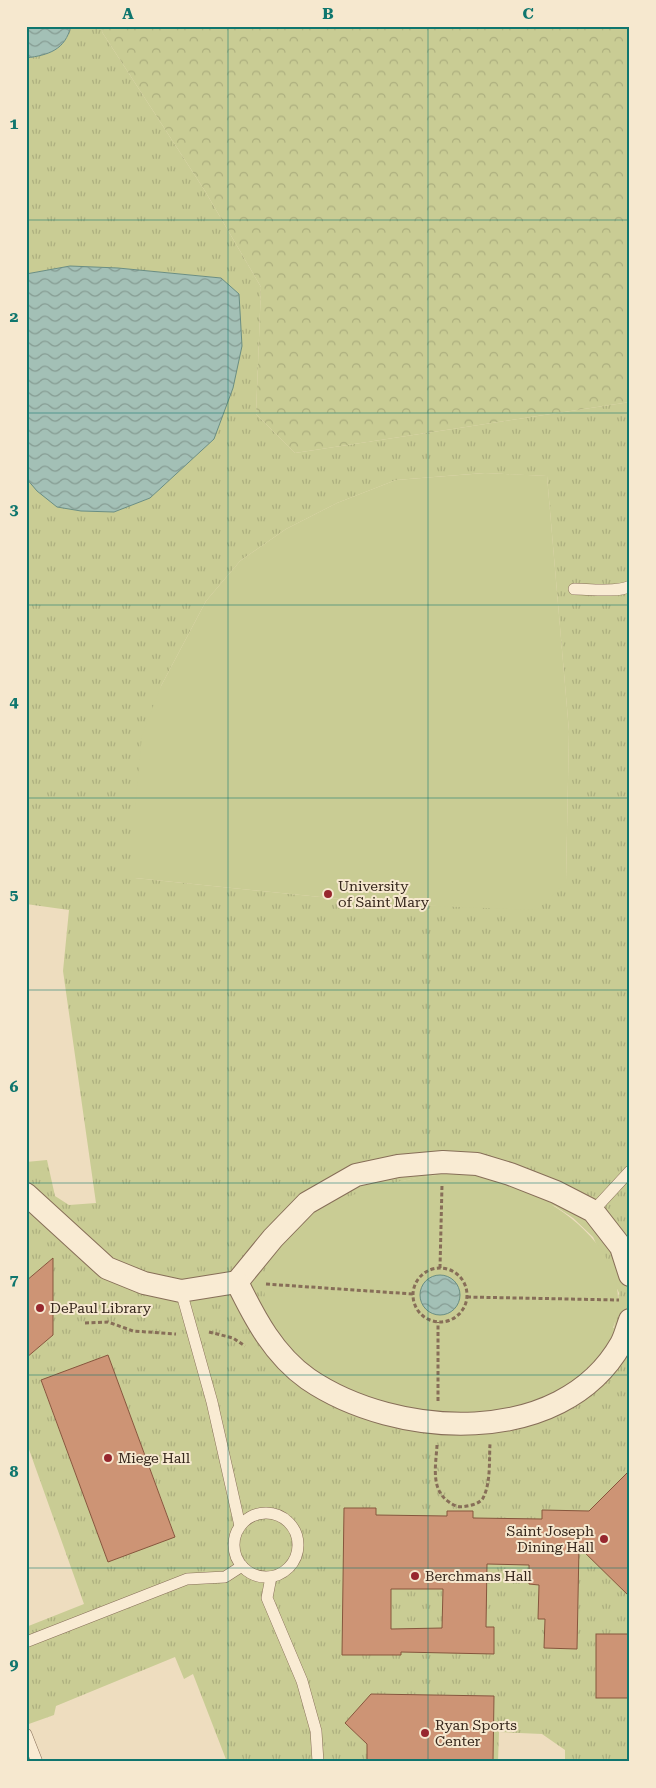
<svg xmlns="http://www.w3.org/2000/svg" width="656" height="1788" font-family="'Roboto Serif',serif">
	<defs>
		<pattern id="grass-tufts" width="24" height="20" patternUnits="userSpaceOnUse" patternTransform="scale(1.25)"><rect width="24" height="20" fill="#c9cc94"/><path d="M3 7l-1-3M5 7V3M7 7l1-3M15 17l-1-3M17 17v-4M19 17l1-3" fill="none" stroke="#adaf7f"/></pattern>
		<pattern id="forest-crowns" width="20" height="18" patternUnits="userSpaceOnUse" patternTransform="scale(1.25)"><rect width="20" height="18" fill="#c9cc94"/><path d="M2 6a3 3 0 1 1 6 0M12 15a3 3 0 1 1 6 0" fill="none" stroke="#adaf7f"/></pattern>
		<pattern id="water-waves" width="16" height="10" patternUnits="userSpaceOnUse" patternTransform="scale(1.25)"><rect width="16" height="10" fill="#a3c0b6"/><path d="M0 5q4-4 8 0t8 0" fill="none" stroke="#869c93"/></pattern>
	</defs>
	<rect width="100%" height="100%" fill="#eeddbf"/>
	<path fill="url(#grass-tufts)" fill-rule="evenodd" d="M 71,26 L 103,26 L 102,32 L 205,191 L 261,287 L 256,414 L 295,453 L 630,402 L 630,1634 L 612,1634 L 612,1667 L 596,1667 L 596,1698 L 630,1698 L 630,1762 L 565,1762 L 565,1750 L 542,1734 L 499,1732 L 498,1762 L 493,1762 L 494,1696 L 372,1694 L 345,1723 L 367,1744 L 367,1762 L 227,1762 L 193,1674 L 184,1679 L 175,1657 L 56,1706 L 54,1715 L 26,1725 L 26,1627 L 84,1604 L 26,1441 L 26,1358 L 53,1335 L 53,1258 L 26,1281 L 26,1162 L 47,1160 L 55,1196 L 69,1205 L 96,1203 L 63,971 L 69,910 L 26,904 L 26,478 L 57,507 L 81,511 L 114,512 L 150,498 L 214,439 L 221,278 L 118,268 L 70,266 L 26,274 L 26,58 C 49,55 65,50 71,26 ZM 484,473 L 547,476 L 569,731 L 566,881 L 537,909 L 389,904 L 135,878 L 161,686 L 206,601 L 240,561 L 286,529 L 337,503 L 396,480 ZM 437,1175 L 555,1206 L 573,1218 L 593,1237 L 619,1293 L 614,1328 L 322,1210 C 363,1191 392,1181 437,1175 ZM 108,1355 L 175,1536 L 108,1562 L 41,1381 Z"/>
	<polygon fill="url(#forest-crowns)" points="103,26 630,26 630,402 295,453 256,414 261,287 205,191 102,32"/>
	<g fill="#c9cc94">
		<polygon points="485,473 547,476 569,731 566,882 537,910 389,904 135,878 135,808 142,735 161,686 206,601 240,561 286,529 337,503 396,480"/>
		<path d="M 437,1175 C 459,1175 481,1176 502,1182 C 574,1204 656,1275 599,1354 C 579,1380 546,1400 513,1408 C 486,1414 457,1413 429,1410 C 384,1406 344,1393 308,1365 C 258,1325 245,1267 301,1223 C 340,1194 390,1181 437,1175 Z"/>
	</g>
	<g fill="url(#water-waves)" stroke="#6a8e83">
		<path d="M 26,26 L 71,26 C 65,50 49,55 26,58 Z"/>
		<polygon points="70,266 118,268 221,278 239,294 242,346 233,388 214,439 150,498 114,512 81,511 57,507 37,491 26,478 26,274"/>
		<circle cx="440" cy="1295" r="20"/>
	</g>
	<g fill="#cd9475" stroke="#86563d" fill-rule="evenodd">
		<polygon points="53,1258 53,1335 26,1358 26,1281"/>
		<polygon points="108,1355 175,1537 108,1562 41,1380"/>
		<path d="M 630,1470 L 630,1597 L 579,1547 L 577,1649 L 544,1648 L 545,1619 L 538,1619 L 539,1585 L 529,1584 L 529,1565 L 487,1564 L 486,1627 L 494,1627 L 494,1654 L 401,1652 L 401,1655 L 342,1655 L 344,1508 L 376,1508 L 376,1515 L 447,1516 L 447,1511 L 473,1511 L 473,1518 L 542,1519 L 542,1510 L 589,1511 ZM 391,1589 L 443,1589 L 442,1628 L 391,1629 Z"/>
		<rect x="596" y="1634" width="34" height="64"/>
		<polygon points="371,1694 494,1696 493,1762 367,1762 367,1744 345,1723"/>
	</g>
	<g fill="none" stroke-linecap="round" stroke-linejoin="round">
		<g stroke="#876e58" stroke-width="12">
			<g id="service">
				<path d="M 574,589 C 588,589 619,593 630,586"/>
				<polyline points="593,1211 630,1171"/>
				<polyline points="181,1291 212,1402 240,1526"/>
				<circle cx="266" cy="1545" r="32"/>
				<polyline points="271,1577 267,1598 302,1681 316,1731 318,1762"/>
				<polyline points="26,1642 187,1579 225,1577 242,1566"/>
				<polyline points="26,1734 37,1762"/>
			</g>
		</g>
		<g stroke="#876e58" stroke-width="24">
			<g id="minor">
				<polyline points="26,1194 107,1268 144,1283 181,1291 237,1282 273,1238 307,1203 356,1175 398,1166 443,1162 477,1164 510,1174 556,1192 593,1211 621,1247 630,1275"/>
				<path d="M 237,1282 C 255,1319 274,1355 308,1379 C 396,1439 561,1449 621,1344 C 625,1337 627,1328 630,1320"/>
			</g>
		</g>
		<g stroke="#876e58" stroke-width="3" stroke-dasharray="4 2.5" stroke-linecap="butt">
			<polyline points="440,1268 442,1185"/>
			<circle cx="440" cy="1295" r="27"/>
			<polyline points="266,1284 413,1294"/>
			<polyline points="467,1297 619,1300"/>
			<polyline points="85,1323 108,1322 133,1331 176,1334"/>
			<polyline points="209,1332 233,1338 245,1346"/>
			<polyline points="438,1401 438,1322"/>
			<path d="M 437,1445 C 436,1465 430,1489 449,1502 C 454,1506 460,1508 467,1506 C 473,1505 480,1503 483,1498 C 491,1483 489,1460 490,1444"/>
		</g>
		<use href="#service" stroke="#f9ebd3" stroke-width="11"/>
		<use href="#minor" stroke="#f9ebd3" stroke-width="22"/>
	</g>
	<path fill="none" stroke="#0f766e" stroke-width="1" stroke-opacity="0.55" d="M 228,26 L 228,1762M 428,26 L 428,1762M 26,220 L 630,220M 26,413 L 630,413M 26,605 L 630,605M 26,798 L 630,798M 26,990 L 630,990M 26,1183 L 630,1183M 26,1375 L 630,1375M 26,1568 L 630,1568"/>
	<g fill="#97272e" stroke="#f6e8cf" stroke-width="2">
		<circle cx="328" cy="894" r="5"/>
		<circle cx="40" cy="1308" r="5"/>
		<circle cx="108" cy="1458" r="5"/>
		<circle cx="604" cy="1539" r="5"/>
		<circle cx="415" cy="1576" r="5"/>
		<circle cx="425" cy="1733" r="5"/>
	</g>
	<g text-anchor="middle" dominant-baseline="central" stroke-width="4" stroke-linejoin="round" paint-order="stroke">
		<g font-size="14" fill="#36271c" stroke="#f6e8cf" text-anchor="start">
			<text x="338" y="886">University<tspan x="338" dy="16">of Saint Mary</tspan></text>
			<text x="50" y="1308">DePaul Library</text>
			<text x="118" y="1458">Miege Hall</text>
			<text x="594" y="1531" text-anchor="end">Saint Joseph<tspan x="594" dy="16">Dining Hall</tspan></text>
			<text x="425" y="1576">Berchmans Hall</text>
			<text x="435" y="1725">Ryan Sports<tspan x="435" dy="16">Center</tspan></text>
		</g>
	</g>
	<rect width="656" height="1788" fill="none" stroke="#f6e8cf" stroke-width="55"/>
	<rect x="28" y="28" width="600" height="1732" fill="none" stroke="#0f766e" stroke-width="2"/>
	<g font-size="16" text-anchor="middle" font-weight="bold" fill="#0f766e">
		<text x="128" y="19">A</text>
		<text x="328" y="19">B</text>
		<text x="528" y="19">C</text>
		<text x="14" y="129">1</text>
		<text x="14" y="322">2</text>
		<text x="14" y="515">3</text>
		<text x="14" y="707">4</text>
		<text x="14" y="900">5</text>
		<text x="14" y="1092">6</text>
		<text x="14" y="1285">7</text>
		<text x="14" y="1477">8</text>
		<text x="14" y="1670">9</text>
	</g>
</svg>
